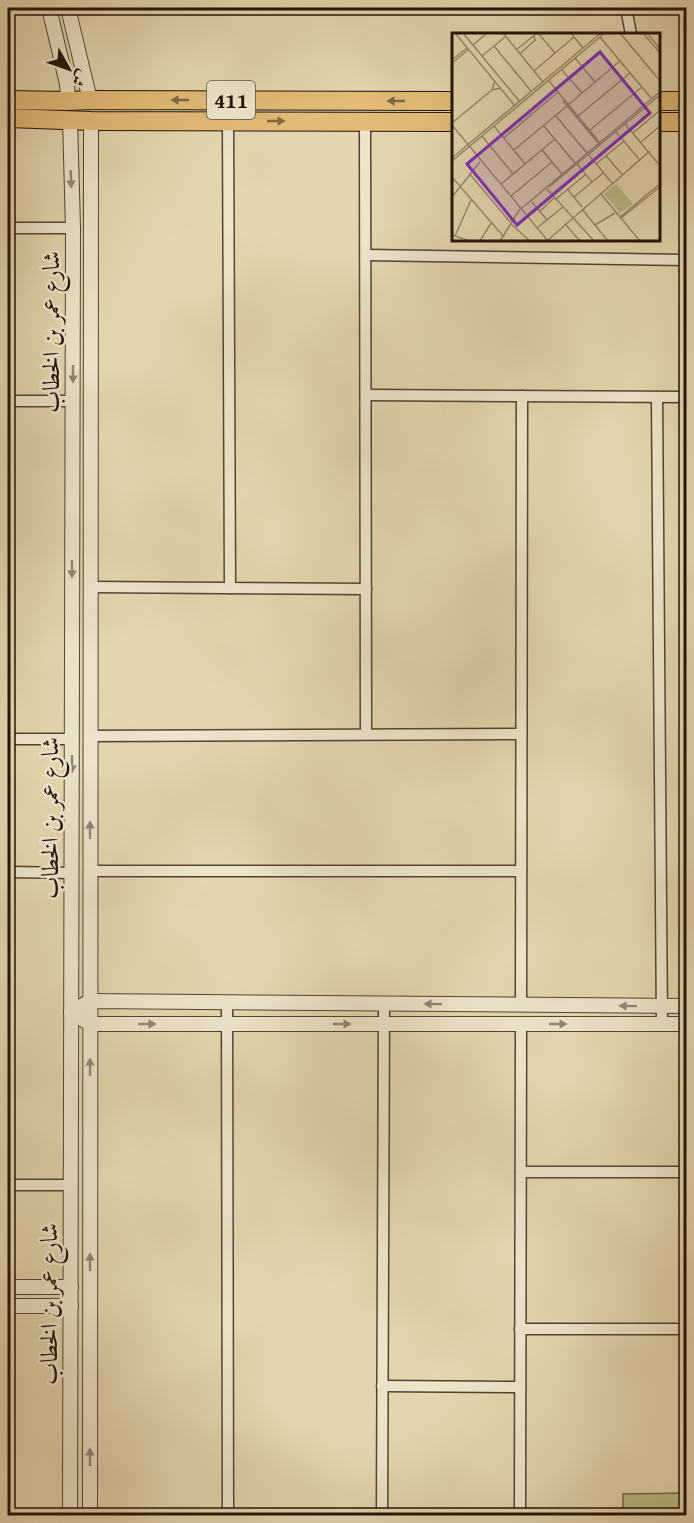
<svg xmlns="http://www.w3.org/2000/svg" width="694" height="1523" font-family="'Gentium Book Plus',Amiri,serif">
	<rect width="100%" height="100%" fill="#e3d6ae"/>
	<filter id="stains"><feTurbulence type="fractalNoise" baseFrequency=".00333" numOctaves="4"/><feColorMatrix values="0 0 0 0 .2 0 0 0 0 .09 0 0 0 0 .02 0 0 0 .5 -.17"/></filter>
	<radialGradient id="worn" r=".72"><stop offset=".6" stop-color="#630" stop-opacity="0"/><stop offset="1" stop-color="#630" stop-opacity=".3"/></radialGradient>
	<polygon fill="#babc86" stroke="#6e6848" stroke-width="1.5" points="686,1493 686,1515 623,1515 623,1494"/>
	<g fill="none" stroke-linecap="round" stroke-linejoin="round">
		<g stroke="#524434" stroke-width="13">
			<g id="minor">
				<polyline points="626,8 631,34"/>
				<polyline points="228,121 230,588"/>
				<polyline points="365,122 366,734"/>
				<polyline points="8,228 73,228"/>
				<polyline points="366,255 686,260"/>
				<polyline points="366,395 686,397"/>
				<polyline points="657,397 662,1024"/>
				<polyline points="8,401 72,401"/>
				<polyline points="91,587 366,589"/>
				<polyline points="90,736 521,734"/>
				<polyline points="8,739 72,739"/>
				<polyline points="90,871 521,871"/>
				<polyline points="8,872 72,873"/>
				<polyline points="227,1002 228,1516"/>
				<polyline points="521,1005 522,396"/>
				<polyline points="521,1172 686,1172"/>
				<polyline points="8,1185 71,1185"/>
				<polyline points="520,1329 686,1329"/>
				<polyline points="382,1386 520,1387"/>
				<polyline points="382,1516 384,1004"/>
				<polyline points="520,1516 521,1024"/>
			</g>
		</g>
		<g stroke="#524434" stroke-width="16">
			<g id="tertiary">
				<polyline points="49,8 67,84 68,101"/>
				<polyline points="68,8 90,100"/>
				<polyline points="70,120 73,228 70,1516"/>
				<polyline points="686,1006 90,1001 71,1012 90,1024 686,1024"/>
				<polyline points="8,1287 71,1287"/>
				<polyline points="8,1306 71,1306"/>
				<polyline points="90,1516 91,121"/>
			</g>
		</g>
		<g stroke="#22130b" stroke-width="20">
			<g id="primary">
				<polyline points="8,100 68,101 90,100 454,101"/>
				<polyline points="660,101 686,101"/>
				<polyline points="8,118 91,121 454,122"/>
				<polyline points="660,122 686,122"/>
			</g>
		</g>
		<use href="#minor" stroke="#ede4ca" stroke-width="10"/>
		<use href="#tertiary" stroke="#ede4ca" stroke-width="14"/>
		<use href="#primary" stroke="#e2bb77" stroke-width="18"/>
	</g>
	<defs><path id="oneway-solid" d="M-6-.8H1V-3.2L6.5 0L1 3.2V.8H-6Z" transform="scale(1.5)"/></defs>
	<g fill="#826741">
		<use href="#oneway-solid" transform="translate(180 100) rotate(-180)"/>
		<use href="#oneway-solid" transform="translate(396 101) rotate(-180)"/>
		<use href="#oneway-solid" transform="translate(276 121)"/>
	</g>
	<g fill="#928674">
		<use href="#oneway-solid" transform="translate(71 179) rotate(88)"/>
		<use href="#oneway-solid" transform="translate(73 374) rotate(90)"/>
		<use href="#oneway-solid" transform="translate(72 569) rotate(90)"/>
		<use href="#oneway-solid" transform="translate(72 764) rotate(90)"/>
		<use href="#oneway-solid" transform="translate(90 830) rotate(-90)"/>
		<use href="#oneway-solid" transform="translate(433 1004) rotate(-179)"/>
		<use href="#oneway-solid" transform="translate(628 1006) rotate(-179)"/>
		<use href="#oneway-solid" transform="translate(147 1024)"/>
		<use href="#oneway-solid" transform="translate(342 1024)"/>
		<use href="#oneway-solid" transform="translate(558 1024)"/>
		<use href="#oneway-solid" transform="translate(90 1067) rotate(-90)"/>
		<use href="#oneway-solid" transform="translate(90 1262) rotate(-90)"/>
		<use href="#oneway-solid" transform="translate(90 1457) rotate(-90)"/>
	</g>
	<g text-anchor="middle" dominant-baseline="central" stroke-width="5" stroke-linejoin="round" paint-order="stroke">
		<rect fill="#ede4ca" stroke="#5f5244" stroke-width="1.5" x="207" y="81" width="48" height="38" rx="4.5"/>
		<g font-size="22" font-weight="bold" fill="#22130b">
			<text x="231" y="100">411</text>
		</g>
		<g font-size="24" fill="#22130b" stroke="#ede4ca">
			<text transform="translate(50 332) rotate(-90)">شارع عمر بن الخطاب</text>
			<text transform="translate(49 818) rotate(-90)">شارع عمر بن الخطاب</text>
			<text transform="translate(48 1304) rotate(-90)">شارع عمر بن الخطاب</text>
		</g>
	</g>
	<g transform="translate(452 33)">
		<rect width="208" height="208" fill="#e3d6ae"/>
		<path d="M 164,151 L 181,171 L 168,180 L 152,161 Z" fill="#babc86"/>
		<path fill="none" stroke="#96886d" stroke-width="1.5" d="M 3,0 L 63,73M 11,0 L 68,69M 51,0 L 91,49M 86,0 L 103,20M 119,0 L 131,15M 168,0 L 209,49M 191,0 L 209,21M 195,0 L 209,17M 148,4 L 199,65M 21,12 L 35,0M 42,13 L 79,58M 64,17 L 85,0M 68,21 L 83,7 L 82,3M 30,23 L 53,4M 123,25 L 143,49M 0,27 L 15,15M 0,30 L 16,17M 110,37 L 130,60M 82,38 L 122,4M 43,48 L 40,57 L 49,55M 97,48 L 148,110M 111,68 L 147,111M 117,71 L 168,28M 103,82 L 135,120M 126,83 L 178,40M 0,90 L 40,57M 173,91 L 209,134M 0,92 L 96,208M 91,92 L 123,130M 42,93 L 73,131M 138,97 L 190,54M 164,99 L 187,126M 181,100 L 207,78M 30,103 L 61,141M 52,105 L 106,59M 188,110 L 209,92M 62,117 L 115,73M 90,117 L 110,141M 136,121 L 160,150M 154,123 L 170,141M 0,125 L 149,0M 0,128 L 153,0M 125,131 L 140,149M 144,131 L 172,108M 179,134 L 198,118M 17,140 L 58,189M 0,144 L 52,204M 49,151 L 103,106M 97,154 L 209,61M 95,156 L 142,208M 116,157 L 130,174M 149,161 L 188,208M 59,163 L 100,129M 0,164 L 28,129M 122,164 L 151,140M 104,166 L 133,142M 80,169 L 95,187M 70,175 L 209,58M 130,176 L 156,208M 88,178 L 102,165M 168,184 L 209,150M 169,185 L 209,153M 59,191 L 77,207M 113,191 L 128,208M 143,192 L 163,180M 85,195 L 111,174M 0,202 L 18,208M 3,203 L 19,167M 96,207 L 198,118M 28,208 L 39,190M 48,208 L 68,176"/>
		<path fill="#7b2cbf" fill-opacity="0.15" stroke="#7b2cbf" stroke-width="3" d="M 148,19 L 198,80 L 65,192 L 15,131 Z"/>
		<rect width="208" height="208" fill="none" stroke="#22130b" stroke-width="3"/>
	</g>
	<rect width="694" height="1523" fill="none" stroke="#e3d6ae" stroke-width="30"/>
	<rect x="9" y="9" width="676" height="1505" fill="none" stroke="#22130b" stroke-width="3"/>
	<rect x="15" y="15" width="664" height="1493" fill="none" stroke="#22130b" stroke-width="1.5"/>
	<g transform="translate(69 69) rotate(130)" stroke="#ede4ca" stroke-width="4.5" paint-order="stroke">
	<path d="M0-4.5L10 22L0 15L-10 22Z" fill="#22130b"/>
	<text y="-9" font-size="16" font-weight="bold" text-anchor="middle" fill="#22130b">ش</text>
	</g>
	<rect width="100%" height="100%" filter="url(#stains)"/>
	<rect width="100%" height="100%" fill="url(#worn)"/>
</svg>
